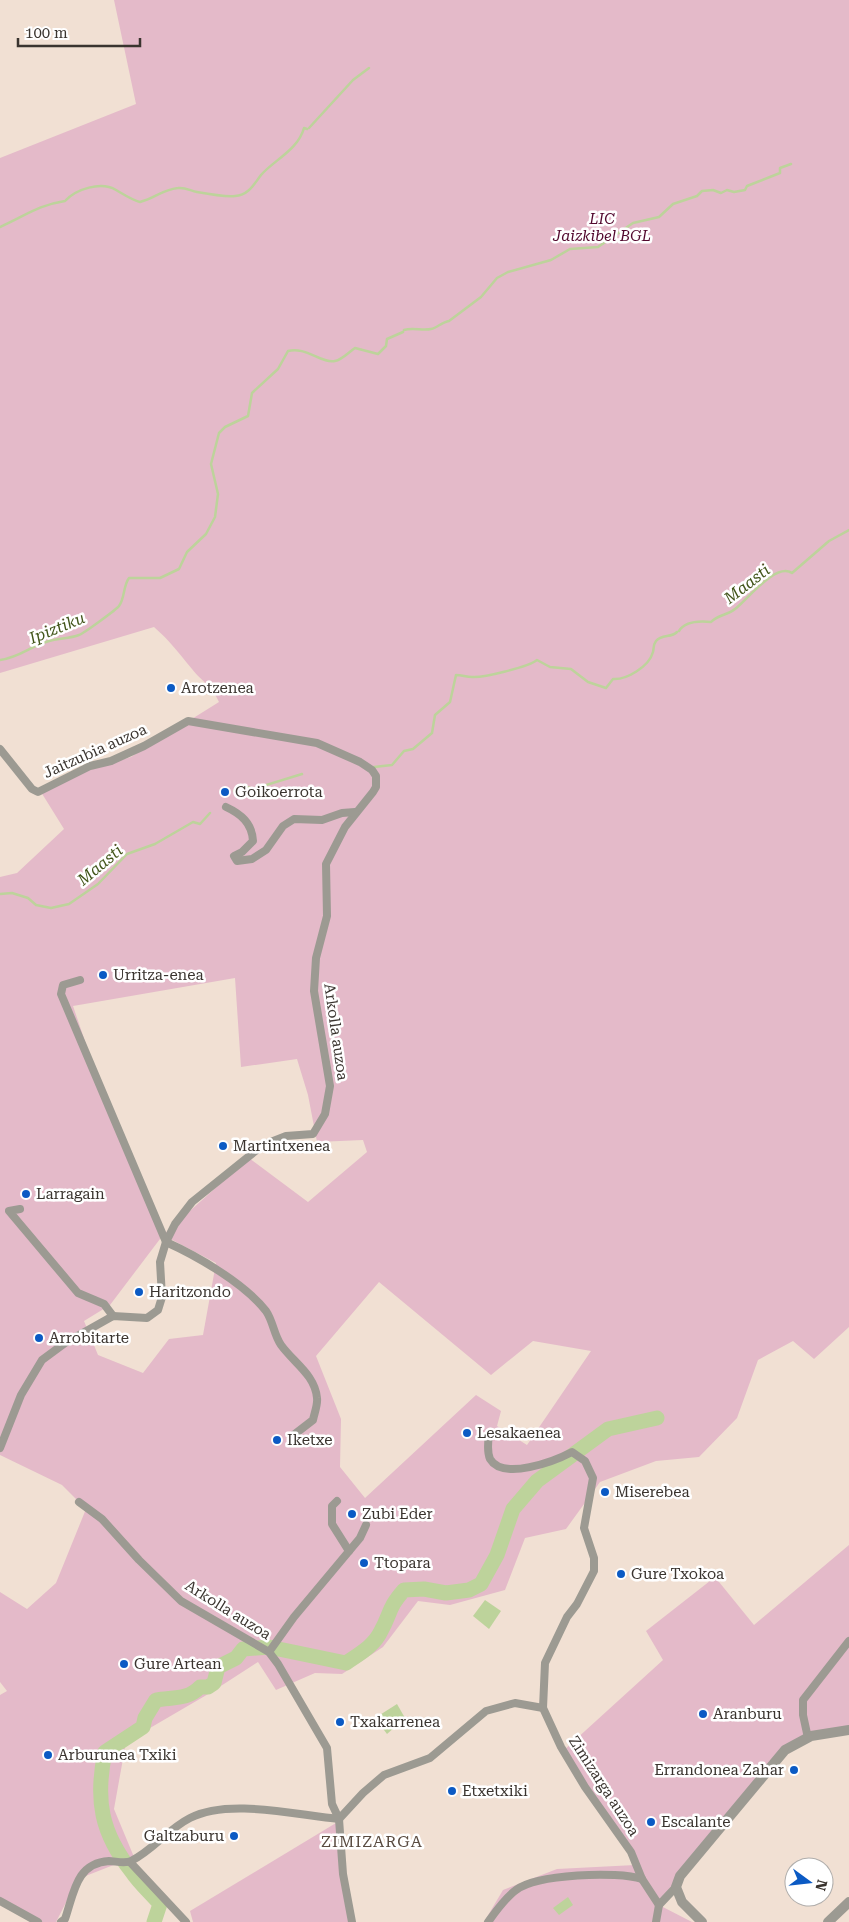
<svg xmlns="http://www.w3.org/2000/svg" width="849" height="1922" font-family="'Roboto Serif',serif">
	<rect width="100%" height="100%" fill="#f1e0d3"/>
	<g fill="#e4bac9" fill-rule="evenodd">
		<path d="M 114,0 L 849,0 L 849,1327 L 814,1359 L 793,1341 L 758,1360 L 737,1418 L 699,1457 L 656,1461 L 600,1482 L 566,1529 L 525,1538 L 505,1590 L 450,1605 L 418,1601 L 383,1647 L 342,1674 L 315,1673 L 276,1690 L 258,1662 L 210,1693 L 126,1742 L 114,1809 L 134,1857 L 78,1879 L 56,1922 L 39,1922 L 0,1899 L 0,1695 L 7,1691 L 0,1682 L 0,1592 L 27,1609 L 56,1583 L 86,1509 L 62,1485 L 0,1455 L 0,877 L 17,873 L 64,829 L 41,792 L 89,770 L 131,757 L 219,702 C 211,684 203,683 192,669 C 178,652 170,641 154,627 L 0,673 L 0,158 L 136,104 ZM 235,978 L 241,1067 L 297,1059 L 308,1095 L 317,1142 L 363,1140 L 367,1152 L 308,1202 L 249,1158 L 163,1235 L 104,1097 L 73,1006 ZM 163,1235 L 216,1263 L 203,1335 L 169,1339 L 143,1373 L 98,1355 L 84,1321 L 110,1305 ZM 379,1282 L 491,1375 L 533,1341 L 591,1351 L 527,1445 L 497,1426 L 501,1411 L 476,1395 L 365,1498 L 340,1467 L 341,1419 L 316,1356 Z"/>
		<polygon points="849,1545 849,1733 798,1739 659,1905 692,1922 484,1922 503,1890 557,1869 635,1865 563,1751 663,1660 646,1631 715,1577 754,1625"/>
		<polygon points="336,1823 352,1922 193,1922 190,1911"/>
	</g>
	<g fill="#bdd39b">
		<polygon points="485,1600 501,1611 489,1629 473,1616"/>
		<polygon points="397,1704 405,1718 387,1734 375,1718"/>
		<polygon points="568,1897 573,1905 559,1915 553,1908"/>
	</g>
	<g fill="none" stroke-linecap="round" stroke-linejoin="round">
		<g stroke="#bdd39b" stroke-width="2.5">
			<polyline points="309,128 353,80 369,68"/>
			<path d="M 0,227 C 25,216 38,205 65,201 C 76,189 101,181 116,190 C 123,194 132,200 140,202 C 156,198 161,190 178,188 C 185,187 191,191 197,192 C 208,194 225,197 235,196 C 249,195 254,184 261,175 C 274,160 298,150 304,128 L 307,129"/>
			<path d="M 404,330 C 413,327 422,331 431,329 C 437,328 442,322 449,321 L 481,297 L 497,278 L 508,272 L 551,260 L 570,249 L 598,247 L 633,223 L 659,217 L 673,204 L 697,196 L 702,191 L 713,190 L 721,193 L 727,190 L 734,192 L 745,190 L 747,186 L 780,173 L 780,168 L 791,164"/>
			<path d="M 679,631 C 685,621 701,621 711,622 C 717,615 728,615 735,609 C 747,600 776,562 792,573 L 829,541 L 849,530"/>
			<path d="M 0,660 C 20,657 29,647 46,642 C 57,638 69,639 79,635 C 83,634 117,609 119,606 C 125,598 123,586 129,578 L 160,578 L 179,569 L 187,552 L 206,534 L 215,517 L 218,494 L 211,464 L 219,433 L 225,427 L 248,416 L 252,393 L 278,369 L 288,351 C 305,346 322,364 335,361 C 342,360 349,352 355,348 L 378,354 L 386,346 L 387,339 L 403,332"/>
			<path d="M 374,767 L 392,765 L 404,751 L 413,749 L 432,733 L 435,715 L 450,702 L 456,675 C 462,675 466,677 472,677 C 483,678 528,667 537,660 L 550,667 L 571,669 L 588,682 L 606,688 L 613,679 C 626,680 649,667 653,652 C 654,648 653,645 656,641 C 662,634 671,638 677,632"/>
			<polyline points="234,791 241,785 253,789 302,774"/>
			<polyline points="0,894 12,893 28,898 36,905 51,908 69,904 98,884 127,854 155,844 193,822 200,824 210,813"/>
		</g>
		<path stroke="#bdd39b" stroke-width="15" d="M 154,1922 L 160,1904 C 151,1893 140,1884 132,1872 C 101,1833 95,1800 105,1752 L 143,1727 L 145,1718 L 156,1700 C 172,1697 188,1700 200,1687 L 208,1687 L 214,1683 L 218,1667 L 236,1658 L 243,1649 L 269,1647 L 346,1663 C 359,1654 374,1646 381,1631 C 391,1613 388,1608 404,1590 L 424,1589 L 446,1593 L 469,1590 L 481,1584 L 497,1555 L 513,1509 L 537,1481 L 608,1429 L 657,1418"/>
		<g stroke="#9c9a92" stroke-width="8">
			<polyline points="0,749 32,789 38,792 90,766 111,761 144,746 188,721 317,743 360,762 372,770 376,776 376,787 373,792 345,827 326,864 327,916 316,958 314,991 330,1086 325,1114 313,1134 286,1136 263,1145 192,1202 175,1224 166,1242 160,1262 162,1297 158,1310 147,1318 113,1316 65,1343 42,1360 21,1395 0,1448"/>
			<path d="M 226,807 C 241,814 252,823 253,841 L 242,852 L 234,856 L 237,861 L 252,859 L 266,850 L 283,826 L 294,819 L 322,820 L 342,813 L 355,812"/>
			<path d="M 80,980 L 63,985 L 61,994 L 166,1242 C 197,1256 244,1283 266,1311 C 273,1321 274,1335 281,1345 C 294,1363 315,1375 317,1398 C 318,1405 314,1414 313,1420 L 291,1437"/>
			<polyline points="20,1209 9,1211 78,1293 104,1304 113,1316"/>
			<path d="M 489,1435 C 488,1442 487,1452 490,1459 C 503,1481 555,1461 572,1452 L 585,1461 L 593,1478 L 584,1528 L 594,1558 L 594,1571 L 577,1604 L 567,1617 L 545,1663 L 543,1708"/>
			<polyline points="337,1501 332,1506 332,1524 349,1551"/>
			<polyline points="79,1502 102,1519 139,1560 181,1601 269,1652 278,1664 327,1748 332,1804 339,1819 343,1874 352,1922"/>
			<polyline points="269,1652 294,1617 360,1538 366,1525"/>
			<polyline points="808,1738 803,1715 803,1700 849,1641"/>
			<polyline points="130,1862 186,1922"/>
			<polyline points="0,1901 38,1922"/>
			<path d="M 61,1922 L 65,1919 C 74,1893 76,1863 109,1861 C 115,1861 125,1864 131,1861 C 152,1851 168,1829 190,1818 C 229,1798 295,1815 339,1819 L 363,1793 L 384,1775 L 430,1758 L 486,1711 L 515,1703 L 543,1708 L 561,1747 L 585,1787 L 631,1852 L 642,1879 L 659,1905 L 676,1887"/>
			<path d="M 488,1922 C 496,1911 505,1898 516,1890 C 537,1874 617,1871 642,1879"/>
			<polyline points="656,1922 659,1905"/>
		</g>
		<g stroke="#9c9a92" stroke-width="10">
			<polyline points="702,1922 682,1902 676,1887 680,1876 785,1750 811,1736 849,1730"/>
			<polyline points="828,1922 849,1902"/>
		</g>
	</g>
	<g fill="#0b5ac4" stroke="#fff" stroke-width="2">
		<circle cx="171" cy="688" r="5"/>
		<circle cx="225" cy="792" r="5"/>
		<circle cx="103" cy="975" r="5"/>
		<circle cx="223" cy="1146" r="5"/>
		<circle cx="26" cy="1194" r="5"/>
		<circle cx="139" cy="1292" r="5"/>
		<circle cx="39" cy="1338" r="5"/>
		<circle cx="467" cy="1433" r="5"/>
		<circle cx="277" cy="1440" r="5"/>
		<circle cx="605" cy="1492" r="5"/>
		<circle cx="352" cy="1514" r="5"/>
		<circle cx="364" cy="1563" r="5"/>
		<circle cx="621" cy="1574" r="5"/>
		<circle cx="124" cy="1664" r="5"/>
		<circle cx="703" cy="1714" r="5"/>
		<circle cx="340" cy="1722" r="5"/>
		<circle cx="48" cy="1755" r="5"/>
		<circle cx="794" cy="1770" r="5"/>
		<circle cx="452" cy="1791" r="5"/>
		<circle cx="651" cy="1822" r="5"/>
		<circle cx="234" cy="1836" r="5"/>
	</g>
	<g text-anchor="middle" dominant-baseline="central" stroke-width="5" stroke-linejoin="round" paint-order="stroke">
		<g font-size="15" font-style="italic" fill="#52082e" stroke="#fff">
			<text x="602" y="219">LIC<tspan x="602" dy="17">Jaizkibel BGL</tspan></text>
		</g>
		<g font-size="15" fill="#3a342f" stroke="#fff" text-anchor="start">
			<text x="181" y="688">Arotzenea</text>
			<text x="235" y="792">Goikoerrota</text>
			<text x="113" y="975">Urritza-enea</text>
			<text x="233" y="1146">Martintxenea</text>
			<text x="36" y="1194">Larragain</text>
			<text x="149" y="1292">Haritzondo</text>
			<text x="49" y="1338">Arrobitarte</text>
			<text x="477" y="1433">Lesakaenea</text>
			<text x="287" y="1440">Iketxe</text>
			<text x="615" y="1492">Miserebea</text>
			<text x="362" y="1514">Zubi Eder</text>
			<text x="374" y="1563">Ttopara</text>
			<text x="631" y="1574">Gure Txokoa</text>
			<text x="134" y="1664">Gure Artean</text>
			<text x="713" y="1714">Aranburu</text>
			<text x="350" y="1722">Txakarrenea</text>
			<text x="58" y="1755">Arburunea Txiki</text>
			<text x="784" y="1770" text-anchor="end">Errandonea Zahar</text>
			<text x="462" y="1791">Etxetxiki</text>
			<text x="661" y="1822">Escalante</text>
			<text x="224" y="1836" text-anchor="end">Galtzaburu</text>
		</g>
		<g font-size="15" fill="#3a342f" stroke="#fff">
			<text transform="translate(95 751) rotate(-24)">Jaitzubia auzoa</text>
			<text transform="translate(336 1032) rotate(82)">Arkolla auzoa</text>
			<text transform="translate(228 1610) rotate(32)">Arkolla auzoa</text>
			<text transform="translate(604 1786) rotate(57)">Zimizarga auzoa</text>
		</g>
		<g font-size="16" font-style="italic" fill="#42551a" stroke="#fff">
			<text transform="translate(747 584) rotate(-38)">Maasti</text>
			<text transform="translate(57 628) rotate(-22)">Ipiztiku</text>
			<text transform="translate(100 865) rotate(-40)">Maasti</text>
		</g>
		<g font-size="16" letter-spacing="1" fill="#594b40" stroke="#fff">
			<text x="372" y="1841">ZIMIZARGA</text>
		</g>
	</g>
	<g transform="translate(809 1882) rotate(105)"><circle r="24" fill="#ffffff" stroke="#b0aeac"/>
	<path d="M0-4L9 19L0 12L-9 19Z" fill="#0b5ac4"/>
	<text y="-8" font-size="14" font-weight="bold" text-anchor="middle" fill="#3a342f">N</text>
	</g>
	<path d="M18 38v8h122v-8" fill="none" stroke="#3a342f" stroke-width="2.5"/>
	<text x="25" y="38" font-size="15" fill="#3a342f" stroke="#ffffff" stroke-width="4" paint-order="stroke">100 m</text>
</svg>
